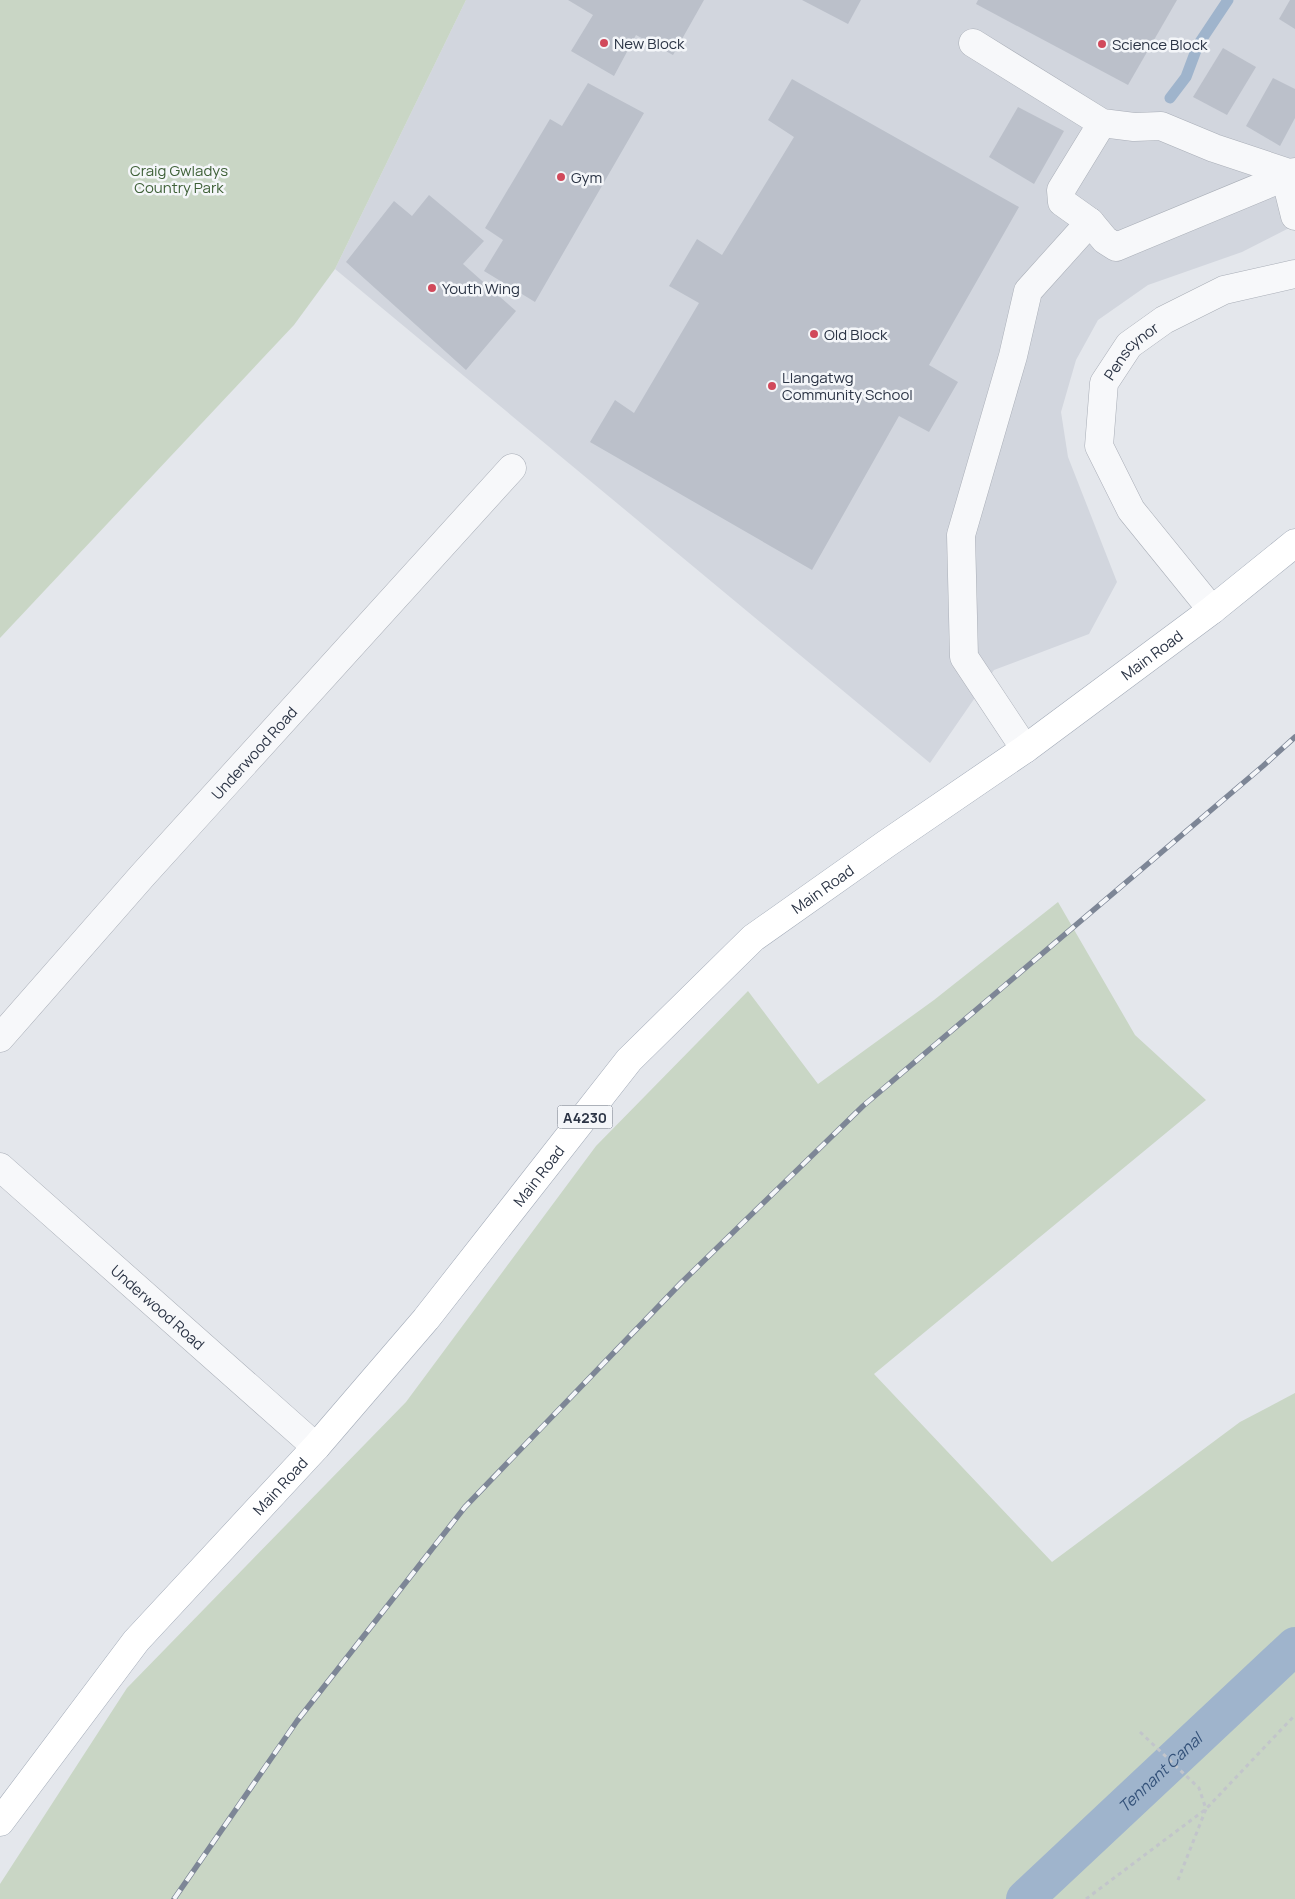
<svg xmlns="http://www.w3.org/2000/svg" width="1295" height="1899" font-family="Manrope,sans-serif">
	<rect width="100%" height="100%" fill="#e4e7ec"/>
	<polygon fill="#d2d6de" points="466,0 1295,0 1295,225 1242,252 1148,285 1098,320 1076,360 1061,412 1068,457 1117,582 1089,634 994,670 930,763 335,269"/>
	<g fill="#c9d6c5">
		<polygon points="0,0 466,0 335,269 294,325 0,638"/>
		<polygon points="1058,902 1135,1035 1206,1100 874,1374 1052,1562 1240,1422 1295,1393 1295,1899 0,1899 0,1884 127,1688 406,1402 596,1146 748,991 818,1084 934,1000"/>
	</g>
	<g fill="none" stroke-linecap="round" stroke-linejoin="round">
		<polyline stroke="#9fb4cc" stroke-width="11" points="1170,98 1186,77 1198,45 1228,0"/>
		<path stroke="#9fb4cc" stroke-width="38" id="s1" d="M 1025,1899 L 1295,1646"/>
	</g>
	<g fill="#bbc0ca">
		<polygon points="568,0 704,0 673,55 636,35 614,76 571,51 593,15"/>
		<polygon points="802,0 861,0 848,24"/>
		<polygon points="978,0 1177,0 1128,85 976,4"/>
		<polygon points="1290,0 1295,0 1295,29 1279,19"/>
		<polygon points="1223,48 1256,67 1227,115 1193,97"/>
		<polygon points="1273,78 1295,89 1295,118 1280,146 1246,126"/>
		<polygon points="792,79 1019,207 929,365 958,382 929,432 899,416 812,570 590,442 615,400 634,413 699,303 669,286 697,239 722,255 794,137 768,120"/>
		<polygon points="588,83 644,113 535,302 484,271 503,240 485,228 550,119 562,126"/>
		<polygon points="1018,107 1064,131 1034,184 989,157"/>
		<polygon points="429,195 484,241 463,264 516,311 466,370 346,262 394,201 412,216"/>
	</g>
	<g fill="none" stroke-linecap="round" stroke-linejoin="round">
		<g stroke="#a9aeb7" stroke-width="29">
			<g id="minor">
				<polyline points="973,43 1102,123 1134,127 1161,126 1214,148 1292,174"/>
				<polyline points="1102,123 1061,190 1062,202 1090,222 1105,240 1116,247 1292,174"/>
				<polyline points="1295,172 1292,174 1288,188 1295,216"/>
				<path id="s2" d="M 1212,610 L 1131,510 L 1099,446 L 1104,383 L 1129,345 L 1164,320 L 1224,290 L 1295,274"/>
				<polyline points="1025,749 964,657 961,535 1013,356 1028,291 1090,222"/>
				<path id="s3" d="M 0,1038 L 142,876 L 512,468"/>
				<path id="s4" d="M 0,1167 L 316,1447"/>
			</g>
		</g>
		<g stroke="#a3abb8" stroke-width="29">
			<g id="major">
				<path id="s5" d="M 0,1822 L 136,1641 L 316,1447 L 426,1319 L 629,1060 L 753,938 L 886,844 L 1025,749 L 1212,610 L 1295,543"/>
			</g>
		</g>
		<g stroke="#c2c5cb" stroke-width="3" stroke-dasharray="4 4" stroke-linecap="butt">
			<polyline points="1140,1732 1199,1788 1206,1809 1178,1880"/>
			<polyline points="1086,1899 1206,1809 1295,1715"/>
		</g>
		<use href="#minor" stroke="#f7f8fa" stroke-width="28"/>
		<use href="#major" stroke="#fff" stroke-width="28"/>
		<g stroke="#7d8696" stroke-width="5.5">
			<polyline id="rail" points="174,1899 297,1721 465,1507 681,1283 863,1106 1263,766 1295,737"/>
		</g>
		<use href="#rail" stroke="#f4f6f9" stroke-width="4" stroke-dasharray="11" stroke-linecap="butt"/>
	</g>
	<g fill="#d1495b" stroke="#f4f6f9" stroke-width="2">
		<circle cx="604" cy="43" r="5"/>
		<circle cx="1102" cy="44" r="5"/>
		<circle cx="561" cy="177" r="5"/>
		<circle cx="432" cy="288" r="5"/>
		<circle cx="814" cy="334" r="5"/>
		<circle cx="772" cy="386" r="5"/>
	</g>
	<g text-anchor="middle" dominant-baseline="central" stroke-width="5" stroke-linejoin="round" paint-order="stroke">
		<rect fill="#f4f6f9" stroke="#676e7b" stroke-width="1" x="557.5" y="1105.5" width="55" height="23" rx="4"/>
		<g font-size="14" font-weight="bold" fill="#2b3445">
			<text x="585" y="1117">A4230</text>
		</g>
		<g font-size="15" fill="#2b3445" stroke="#f4f6f9" text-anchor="start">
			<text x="614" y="43">New Block</text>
			<text x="1112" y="44">Science Block</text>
			<text x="571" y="177">Gym</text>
			<text x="442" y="288">Youth Wing</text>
			<text x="824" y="334">Old Block</text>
			<text x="782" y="377">Llangatwg<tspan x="782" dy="17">Community School</tspan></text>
		</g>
		<g font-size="15" fill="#3f6138" stroke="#f4f6f9">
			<text x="179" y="170">Craig Gwladys<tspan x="179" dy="17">Country Park</tspan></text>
		</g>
		<g font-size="15" fill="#2b3445" stroke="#f4f6f9">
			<text stroke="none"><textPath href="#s2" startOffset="306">Penscynor</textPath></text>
			<text stroke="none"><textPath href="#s5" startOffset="1652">Main Road</textPath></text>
			<text stroke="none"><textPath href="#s3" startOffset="382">Underwood Road</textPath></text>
			<text stroke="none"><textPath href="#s5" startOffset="1248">Main Road</textPath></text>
			<text stroke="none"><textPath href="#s5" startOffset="842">Main Road</textPath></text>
			<text stroke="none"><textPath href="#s4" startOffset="211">Underwood Road</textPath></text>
			<text stroke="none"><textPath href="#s5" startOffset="438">Main Road</textPath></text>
		</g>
		<g font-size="16" font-style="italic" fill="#34527a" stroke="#f4f6f9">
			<text stroke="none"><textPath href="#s1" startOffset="185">Tennant Canal</textPath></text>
		</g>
	</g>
</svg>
